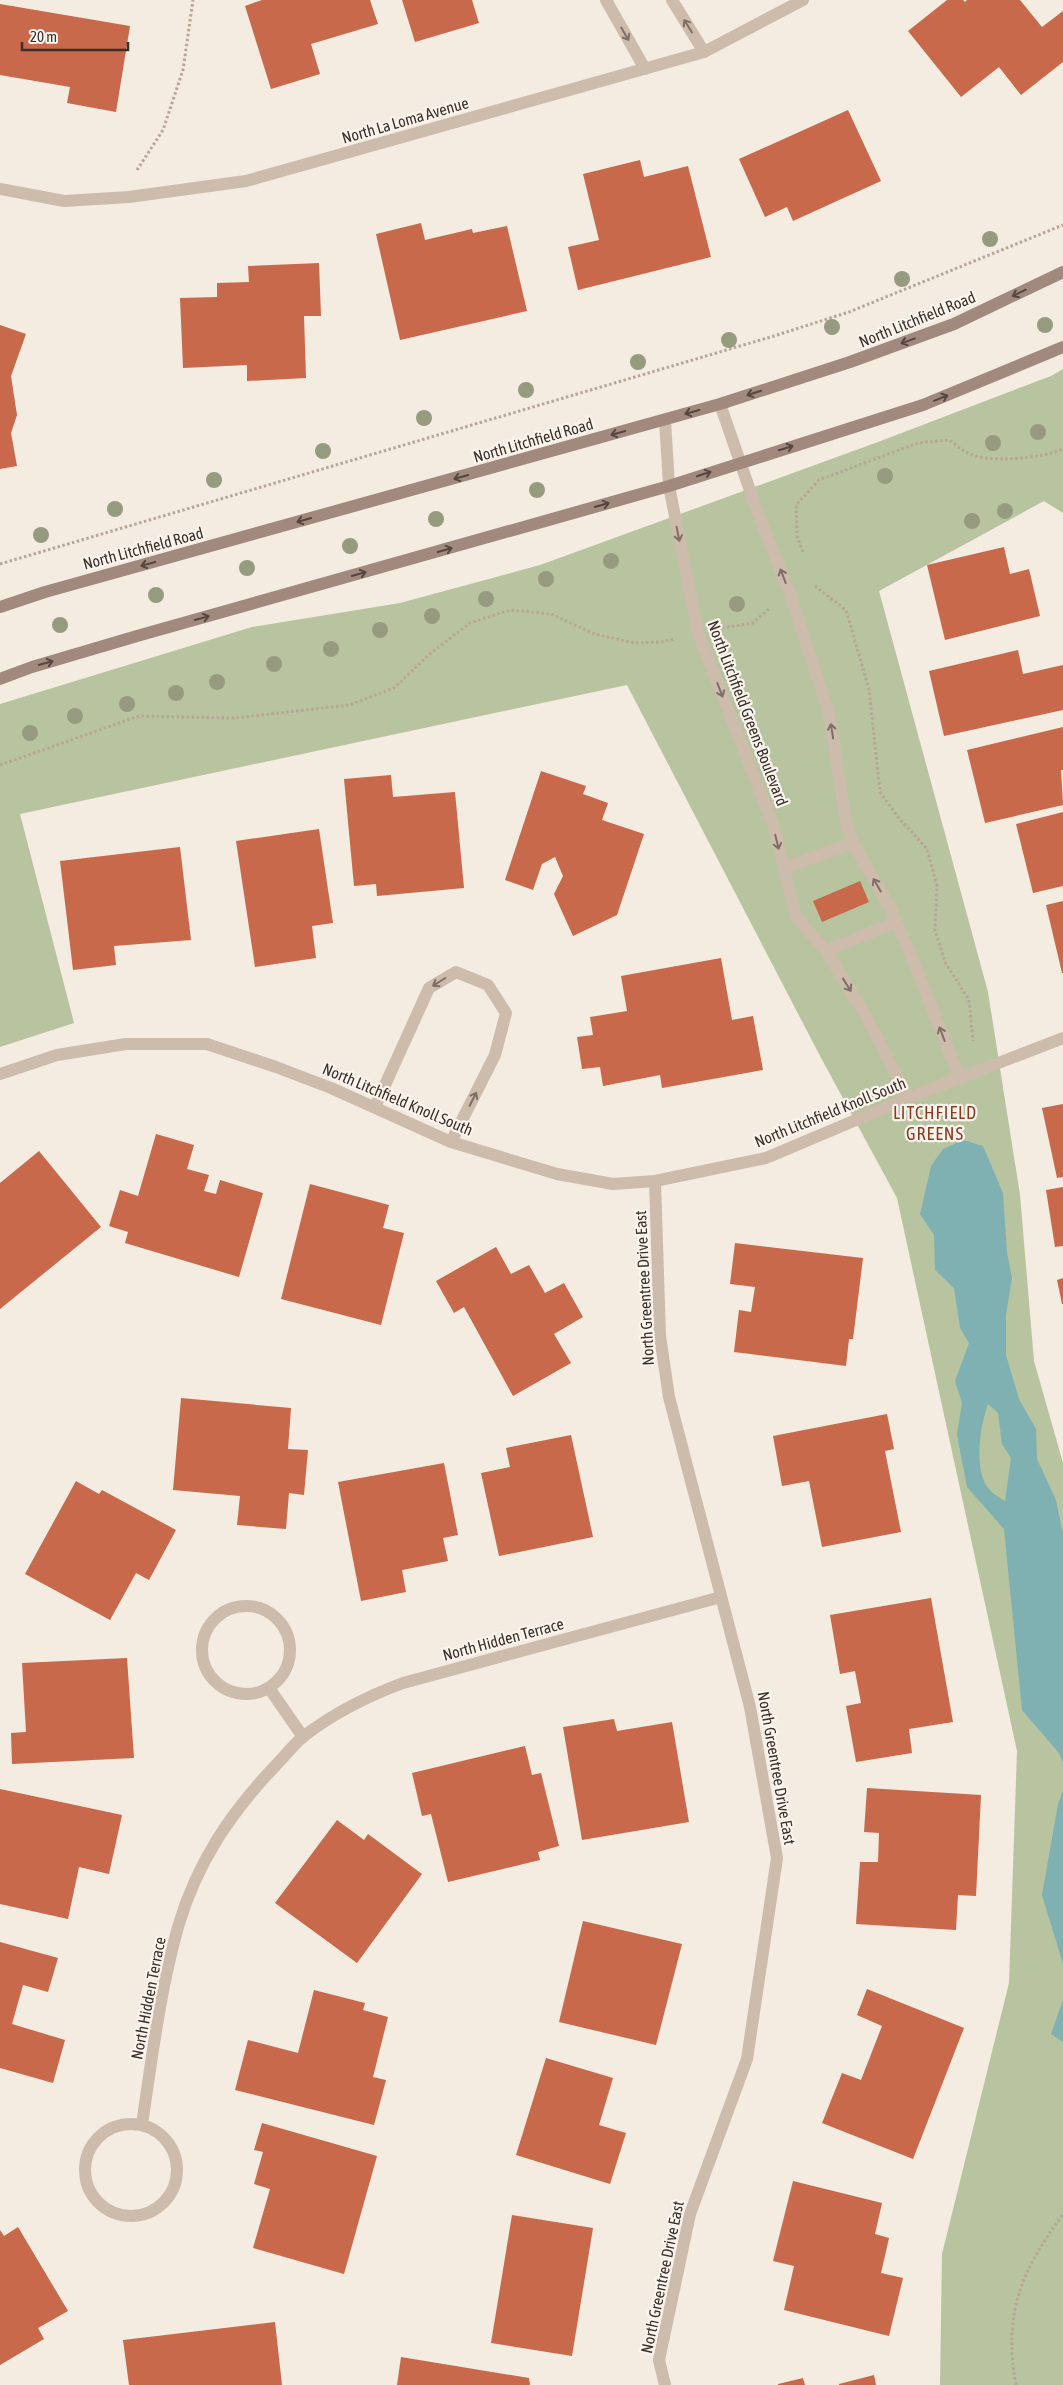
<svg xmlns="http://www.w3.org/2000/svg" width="1063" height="2385" font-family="'Asap Condensed',sans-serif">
	<rect width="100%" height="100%" fill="#f4ebe1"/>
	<polygon fill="#b8c4a0" points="1063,369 1063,513 1044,501 879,591 988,992 1020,1195 1034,1361 1063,1463 1063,2385 940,2385 942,2254 1009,1983 1017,1751 897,1198 819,1054 627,685 20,814 74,1023 0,1047 0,704 252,627 400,603 540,565 878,442 1051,376"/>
	<g fill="#7fb0b2" fill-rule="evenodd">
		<path d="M 963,1140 L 983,1146 L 1003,1193 L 1007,1253 L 1012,1278 L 1006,1315 L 1006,1355 L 1019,1399 L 1036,1429 L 1037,1459 L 1056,1500 L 1063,1534 L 1063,1763 L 1059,1753 L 1022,1710 L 1004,1529 L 967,1487 L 957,1435 L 962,1403 L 955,1381 L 969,1343 L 960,1328 L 954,1288 L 935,1270 L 934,1235 L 920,1214 L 931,1166 L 943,1149 ZM 988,1404 L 998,1413 L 1002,1444 L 1011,1458 L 1005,1501 C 1000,1498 993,1494 989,1489 C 973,1471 980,1426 988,1404 Z"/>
		<polygon points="1063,1791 1063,1964 1042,1895 1058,1804"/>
		<polygon points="1063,2000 1063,2042 1051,2034"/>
	</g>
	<g fill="#c8694b">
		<polygon points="262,0 370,0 378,24 311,44 320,74 271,89 245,6"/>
		<polygon points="402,0 472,0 479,23 415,42"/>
		<polygon points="947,0 963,0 965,2 967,0 1020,0 1042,27 1063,11 1063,62 1021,95 999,67 961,97 908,31"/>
		<polygon points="0,4 130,26 116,112 67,103 70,87 0,75"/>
		<polygon points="848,110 881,181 793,221 787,207 765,217 739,159"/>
		<polygon points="640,160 644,177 688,166 711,257 578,290 568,247 599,240 583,174"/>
		<polygon points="421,223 425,240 472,229 473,233 507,226 527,311 400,340 376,234"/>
		<polygon points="319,263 321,316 304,316 306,378 247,381 247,365 183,368 180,298 217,297 217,283 249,282 248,266"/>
		<polygon points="0,325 26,334 11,376 17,415 11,433 17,466 0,469"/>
		<polygon points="1004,547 1010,574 1029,569 1040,616 945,640 927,565"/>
		<polygon points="1018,650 1023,674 1063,665 1063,710 944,736 929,671"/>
		<polygon points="1063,727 1063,770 1061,770 1063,805 985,823 967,750"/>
		<polygon points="541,771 586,786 583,794 608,803 602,820 644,834 617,915 573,936 554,894 563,876 555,857 542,864 533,890 505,880"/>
		<polygon points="391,775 393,797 455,792 464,888 377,896 376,884 354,886 344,779"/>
		<polygon points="1063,812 1063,886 1033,893 1016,824"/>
		<polygon points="319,829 333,923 312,926 316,958 255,967 236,841"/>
		<polygon points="180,847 191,940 114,946 116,965 73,970 60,861"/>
		<polygon points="860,881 869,902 822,922 813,901"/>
		<polygon points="1063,901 1063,973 1062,973 1046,905"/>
		<polygon points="721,958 732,1020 753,1016 763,1070 662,1088 660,1075 603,1086 600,1067 582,1069 577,1037 593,1035 590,1017 627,1011 621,976"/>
		<polygon points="1063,1104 1063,1177 1057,1178 1042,1108"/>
		<polygon points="156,1134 194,1145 187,1169 209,1175 204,1191 216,1194 220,1180 263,1193 239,1277 125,1243 128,1232 109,1226 120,1190 138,1196"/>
		<polygon points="39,1151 101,1227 0,1309 0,1183"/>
		<polygon points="310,1184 389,1205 383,1228 404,1233 381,1325 281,1299"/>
		<polygon points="1063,1187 1063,1246 1055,1247 1046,1190"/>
		<polygon points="735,1243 863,1258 853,1339 849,1339 846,1366 734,1352 739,1310 751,1312 755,1287 730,1284"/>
		<polygon points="496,1247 511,1274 529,1265 545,1293 564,1283 583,1317 554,1334 571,1363 513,1396 464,1307 454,1313 436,1281"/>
		<polygon points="1063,1278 1063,1304 1062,1304 1057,1280"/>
		<polygon points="181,1398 291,1408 288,1449 308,1450 304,1495 289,1493 286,1529 237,1525 240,1496 173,1490"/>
		<polygon points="887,1414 894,1449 885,1451 901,1532 822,1547 809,1481 782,1486 773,1436"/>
		<polygon points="571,1435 593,1537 499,1556 481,1473 510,1467 506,1448"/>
		<polygon points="444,1463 458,1535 443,1538 448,1561 402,1570 406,1592 361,1601 338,1482"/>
		<polygon points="76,1481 99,1494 102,1490 176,1530 149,1580 136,1573 110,1620 25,1574"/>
		<polygon points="931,1598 953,1722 909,1729 912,1753 856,1762 846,1706 861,1703 855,1671 840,1674 830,1615"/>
		<polygon points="127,1658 134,1758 12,1764 11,1733 26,1732 22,1663"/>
		<polygon points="614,1719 617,1731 672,1722 689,1822 582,1840 563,1727"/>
		<polygon points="525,1746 532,1775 541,1773 559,1846 538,1852 540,1860 448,1882 431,1814 422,1816 412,1773"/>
		<polygon points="867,1788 981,1795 976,1896 958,1895 956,1930 856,1924 860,1862 878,1862 879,1833 864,1832"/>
		<polygon points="0,1789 122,1815 109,1874 79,1867 68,1919 0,1904"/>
		<polygon points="337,1820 364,1840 368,1834 422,1874 357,1963 275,1903"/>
		<polygon points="583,1921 682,1944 656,2045 559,2022"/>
		<polygon points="0,1942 58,1958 48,1992 23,1985 12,2024 65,2040 53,2083 0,2068"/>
		<polygon points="867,1989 964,2028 913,2159 822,2123 842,2073 861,2080 882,2026 857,2015"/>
		<polygon points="314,1990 365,2003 363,2010 388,2017 373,2077 386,2080 374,2125 235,2090 248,2040 298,2053"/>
		<polygon points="546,2058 613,2078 599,2125 626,2133 610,2184 516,2155"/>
		<polygon points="262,2123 377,2156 344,2274 253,2248 270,2189 254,2184 263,2152 254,2150"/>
		<polygon points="793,2181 882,2203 875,2234 889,2238 881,2273 903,2278 889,2336 784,2310 794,2266 773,2261"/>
		<polygon points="512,2215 593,2228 572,2356 491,2343"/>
		<polygon points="18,2227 68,2311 38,2328 44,2339 0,2365 0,2230 4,2236"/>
		<polygon points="275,2322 282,2385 129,2385 123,2340"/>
		<polygon points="401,2357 529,2378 530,2385 397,2385"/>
		<polygon points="874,2375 876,2385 839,2385 839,2384"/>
		<polygon points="803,2378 805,2385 778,2385 778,2384"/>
	</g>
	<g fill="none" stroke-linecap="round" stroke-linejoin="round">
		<g stroke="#b9a596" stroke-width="3" stroke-dasharray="2.5 2.5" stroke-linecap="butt">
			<polyline points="137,170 163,130 183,70 193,0"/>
			<path d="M 803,552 L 797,536 L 796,505 L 819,480 L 918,443 L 949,440 C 955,444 961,450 968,453 C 988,464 1043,458 1063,449"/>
			<polyline points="0,564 774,336 849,312 1063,225"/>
			<polyline points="815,586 846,610 869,689 880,792 898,817 927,849 937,886 935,930 945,962 969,1000 973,1041"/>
			<polyline points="722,628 753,623 770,608"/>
			<polyline points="0,765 139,716 235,718 349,705 394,688 431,653 470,623 510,610 551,614 595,634 634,643 661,642 674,639"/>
			<path d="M 1016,2385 C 1003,2312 1021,2272 1063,2214"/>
		</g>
		<g stroke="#cdbbac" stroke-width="12">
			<polyline points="606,0 645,69"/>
			<polyline points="672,0 704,52"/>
			<polyline points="0,189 64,201 129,197 246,181 704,52 803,0"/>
			<polyline points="720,404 755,505 791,597 829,713 846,821 853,843 890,907 910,953 960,1079"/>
			<polyline points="665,420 669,486 698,633 774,827 796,917 826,951 865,1014 908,1098"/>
			<polyline points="784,868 853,843"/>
			<polyline points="826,951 896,922"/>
			<polyline points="0,1074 57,1055 126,1044 207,1044 276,1067 331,1088 451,1142 557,1174 613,1184 655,1181 766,1158 908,1098 1063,1038"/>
			<polyline points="375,1107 429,988 456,972 488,985 506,1013 495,1055 451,1142"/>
			<polyline points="655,1181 660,1336 669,1397 750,1707 777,1858 747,2059 690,2214 659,2360 665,2385"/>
			<circle cx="246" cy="1650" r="44"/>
			<polyline points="269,1688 303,1737"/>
			<circle cx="131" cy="2170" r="46"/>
			<path d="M 142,2124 C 152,2058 160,1991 178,1927 C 197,1862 231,1812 277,1764 C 286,1755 294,1744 304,1736 C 334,1713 368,1696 403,1683 L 721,1597"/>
		</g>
		<g stroke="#a18a7d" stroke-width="12">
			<polyline points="0,607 45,592 720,404 850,362 954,324 1063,272"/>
			<polyline points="0,679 32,667 137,636 669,486 923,405 1063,347"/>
		</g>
	</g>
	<g fill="#969b7f">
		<circle cx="990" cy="239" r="8"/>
		<circle cx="902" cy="279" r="8"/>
		<circle cx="1045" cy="325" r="8"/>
		<circle cx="832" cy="327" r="8"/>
		<circle cx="729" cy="340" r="8"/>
		<circle cx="638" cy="362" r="8"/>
		<circle cx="526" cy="390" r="8"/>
		<circle cx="424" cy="418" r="8"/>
		<circle cx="1038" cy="432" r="8"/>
		<circle cx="993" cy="443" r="8"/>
		<circle cx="323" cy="451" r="8"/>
		<circle cx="885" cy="476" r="8"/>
		<circle cx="214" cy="480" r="8"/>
		<circle cx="537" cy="490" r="8"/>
		<circle cx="115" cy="509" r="8"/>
		<circle cx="1005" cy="511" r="8"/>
		<circle cx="436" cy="519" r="8"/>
		<circle cx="972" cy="521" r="8"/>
		<circle cx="41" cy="535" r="8"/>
		<circle cx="350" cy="546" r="8"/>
		<circle cx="611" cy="561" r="8"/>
		<circle cx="247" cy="568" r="8"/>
		<circle cx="546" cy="579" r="8"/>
		<circle cx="156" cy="595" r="8"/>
		<circle cx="486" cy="599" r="8"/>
		<circle cx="737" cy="604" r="8"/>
		<circle cx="432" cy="616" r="8"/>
		<circle cx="60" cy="625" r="8"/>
		<circle cx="380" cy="630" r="8"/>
		<circle cx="331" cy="649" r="8"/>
		<circle cx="274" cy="664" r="8"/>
		<circle cx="217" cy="682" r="8"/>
		<circle cx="176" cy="693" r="8"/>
		<circle cx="127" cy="704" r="8"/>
		<circle cx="75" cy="716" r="8"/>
		<circle cx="30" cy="733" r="8"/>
	</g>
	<defs><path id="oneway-shaft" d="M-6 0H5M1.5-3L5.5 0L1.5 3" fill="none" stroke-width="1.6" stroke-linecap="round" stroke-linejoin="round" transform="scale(1.25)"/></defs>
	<g stroke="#7d6f65">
		<use href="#oneway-shaft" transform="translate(688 26) rotate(-122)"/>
		<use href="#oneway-shaft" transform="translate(625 34) rotate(60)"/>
		<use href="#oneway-shaft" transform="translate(678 534) rotate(79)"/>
		<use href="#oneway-shaft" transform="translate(783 576) rotate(-111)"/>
		<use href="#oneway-shaft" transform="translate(720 690) rotate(69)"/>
		<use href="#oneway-shaft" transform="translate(832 731) rotate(-99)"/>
		<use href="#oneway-shaft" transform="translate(777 842) rotate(76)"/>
		<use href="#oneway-shaft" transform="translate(877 885) rotate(-120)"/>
		<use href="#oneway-shaft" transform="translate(439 982) rotate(148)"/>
		<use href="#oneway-shaft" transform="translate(847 985) rotate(58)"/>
		<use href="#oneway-shaft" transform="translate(942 1034) rotate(-111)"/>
		<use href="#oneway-shaft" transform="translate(473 1099) rotate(-63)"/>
	</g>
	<g stroke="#544640">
		<use href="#oneway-shaft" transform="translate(1019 293) rotate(154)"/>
		<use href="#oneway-shaft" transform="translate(908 341) rotate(160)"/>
		<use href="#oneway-shaft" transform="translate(754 393) rotate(162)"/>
		<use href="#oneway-shaft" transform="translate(941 398) rotate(-22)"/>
		<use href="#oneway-shaft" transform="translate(692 412) rotate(164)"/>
		<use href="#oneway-shaft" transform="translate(618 433) rotate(164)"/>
		<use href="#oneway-shaft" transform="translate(786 448) rotate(-17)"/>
		<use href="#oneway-shaft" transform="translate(704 474) rotate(-18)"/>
		<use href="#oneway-shaft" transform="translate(461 477) rotate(164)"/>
		<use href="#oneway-shaft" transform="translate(602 505) rotate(-16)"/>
		<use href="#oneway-shaft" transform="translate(304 520) rotate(164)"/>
		<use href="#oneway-shaft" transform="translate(445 550) rotate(-16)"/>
		<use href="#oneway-shaft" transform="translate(148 564) rotate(165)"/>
		<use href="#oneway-shaft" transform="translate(359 574) rotate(-16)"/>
		<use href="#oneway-shaft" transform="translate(202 618) rotate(-15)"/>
		<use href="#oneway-shaft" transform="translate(46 663) rotate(-16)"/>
	</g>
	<g text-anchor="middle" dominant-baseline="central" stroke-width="4.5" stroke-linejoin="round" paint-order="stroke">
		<g font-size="16" fill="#3b302b" stroke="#fbf5ee">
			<text transform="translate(405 120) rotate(-16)">North La Loma Avenue</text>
			<text transform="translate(917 319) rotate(-22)">North Litchfield Road</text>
			<text transform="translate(533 440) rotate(-16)">North Litchfield Road</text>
			<text transform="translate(143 548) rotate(-15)">North Litchfield Road</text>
			<text transform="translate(748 713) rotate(69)">North Litchfield Greens Boulevard</text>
			<text transform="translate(398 1099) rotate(23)">North Litchfield Knoll South</text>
			<text transform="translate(830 1112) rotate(-22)">North Litchfield Knoll South</text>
			<text transform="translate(644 1288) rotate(-93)">North Greentree Drive East</text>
			<text transform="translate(503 1639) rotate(-15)">North Hidden Terrace</text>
			<text transform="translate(777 1768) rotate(80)">North Greentree Drive East</text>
			<text transform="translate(148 1998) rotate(-79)">North Hidden Terrace</text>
			<text transform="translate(662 2277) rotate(-78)">North Greentree Drive East</text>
		</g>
		<g font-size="18" letter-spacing="1" fill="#8c3b22" stroke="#fbf5ee">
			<text x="935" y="1112">LITCHFIELD<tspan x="935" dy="21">GREENS</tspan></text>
		</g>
	</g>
	<path d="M22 42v8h106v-8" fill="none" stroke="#3b302b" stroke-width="2.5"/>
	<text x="30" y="42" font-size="15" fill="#3b302b" stroke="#fbf5ee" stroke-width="4" paint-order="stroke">20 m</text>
</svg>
